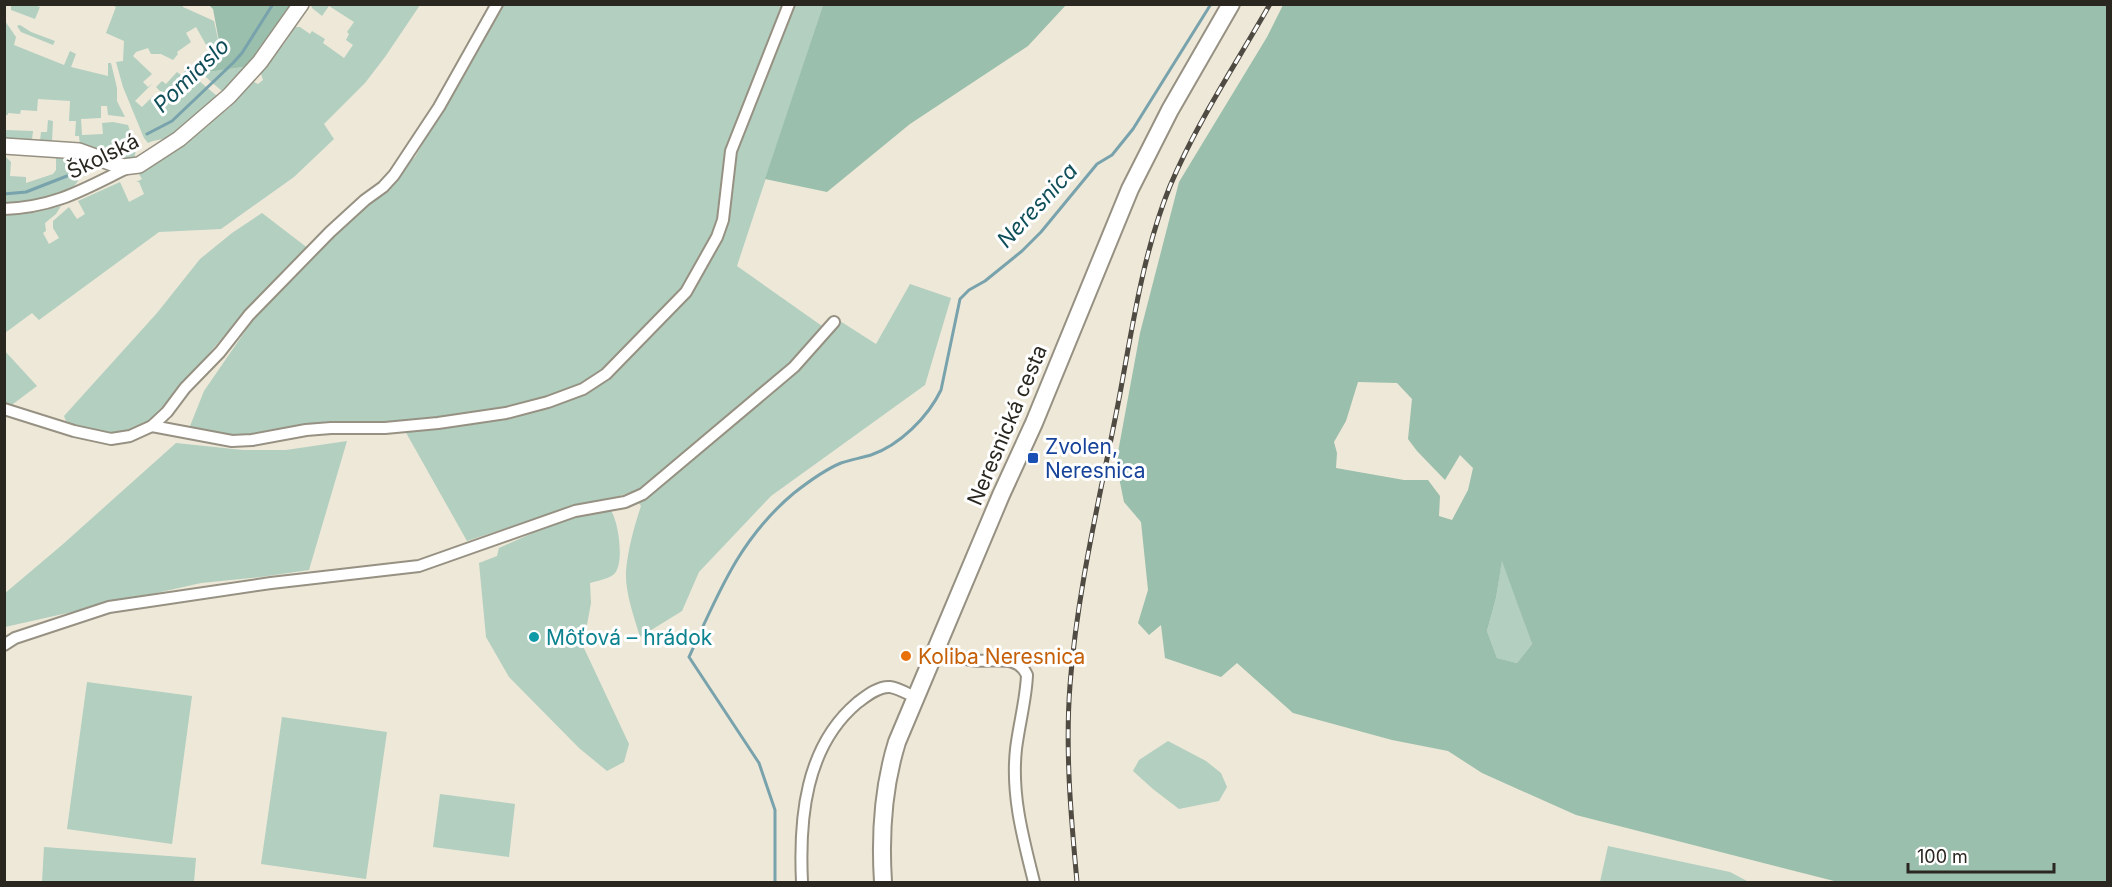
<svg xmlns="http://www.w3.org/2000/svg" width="2112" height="887" font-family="Inter,sans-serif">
	<rect width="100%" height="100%" fill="#eee8d8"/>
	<g fill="#b2cfc0">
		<polygon points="11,5 34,5 40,7 35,19 11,10"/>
		<path d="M 111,5 L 183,5 L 183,7 L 214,21 L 222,57 L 204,63 L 198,69 L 195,63 L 209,50 L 196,27 L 186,33 L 191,42 L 177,52 L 178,54 L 173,60 L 161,54 L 151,54 L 148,48 L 136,52 L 133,56 L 152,74 L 143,82 L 148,87 L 153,83 L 135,101 L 142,107 L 153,96 L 159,102 L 165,96 L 156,87 L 162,81 L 166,84 L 177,72 L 181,75 L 186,70 L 217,96 C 207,106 178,136 166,138 C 159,140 154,140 148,143 L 144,138 L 123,87 L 116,62 L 123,61 L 124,41 L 106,33 L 116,7 Z"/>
		<polygon points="311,5 420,5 385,57 365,83 324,124 334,139 294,177 221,229 159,232 39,320 32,313 5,333 5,213 33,213 61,206 56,214 45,223 46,231 43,233 49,244 59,238 53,228 53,221 69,207 77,219 85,214 78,201 120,182 129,202 144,194 139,182 136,182 142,179 137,171 191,135 193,137 209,125 207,122 221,109 224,112 231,106 228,102 252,81 258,84 263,80 260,71 284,44 295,27 300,27 310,34 312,31 325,39 323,43 344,58 353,45 346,40 349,34 347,32 354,22 329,6 322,16 312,8"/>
		<path d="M 503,5 L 823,5 L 737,266 L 832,333 L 840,321 L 876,344 L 910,284 L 951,298 L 925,385 L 771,496 L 699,572 L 682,611 L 640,637 C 634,616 625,593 626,571 C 628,549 634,527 641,506 L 631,492 L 593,505 L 565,509 L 467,541 L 400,422 L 234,438 L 188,431 L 204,391 L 259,311 L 415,157 Z"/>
		<polygon points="5,21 16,37 14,45 64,65 70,51 76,54 71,67 108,76 108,63 111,63 117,88 117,101 125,117 108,115 107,106 101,106 101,118 81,119 82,135 103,134 102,123 113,122 128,125 136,150 134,159 129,161 80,146 79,136 75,136 76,121 69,121 70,101 38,99 37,111 21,110 20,114 8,113 8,115 5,115 5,120"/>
		<polygon points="20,25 31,32 55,41 53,45 21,32 17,26"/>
		<polygon points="250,66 222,91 201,73"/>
		<polygon points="48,120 53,121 52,141 40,141 41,132 47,132"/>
		<polygon points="5,130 33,131 32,140 5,138"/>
		<path d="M 4,155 L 11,162 L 10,176 L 26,177 L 26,183 L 53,174 L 56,170 L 56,157 C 65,159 76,160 79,171 C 85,198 22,203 5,205 Z"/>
		<polygon points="262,213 309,249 230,329 155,416 143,427 108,437 90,432 66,421 64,416 157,313 200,259 232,233"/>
		<polygon points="4,350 37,386 9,407 5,405"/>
		<polygon points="347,441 309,570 261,577 201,583 5,627 4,594 62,545 176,443 243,450 286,450"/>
		<path d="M 604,510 L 611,511 C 619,522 625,567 613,575 C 607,579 597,581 590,583 L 591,603 L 583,646 L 629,744 L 624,762 L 607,771 L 579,748 L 509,677 L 486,637 L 479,563 L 497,556 L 499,548 L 566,518 Z"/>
		<polygon points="1502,559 1532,644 1517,663 1497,658 1487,631 1496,598"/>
		<polygon points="87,682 192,696 172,844 67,829"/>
		<polygon points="282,717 387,732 366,879 261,864"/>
		<polygon points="1168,741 1206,761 1221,773 1227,787 1219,801 1179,809 1153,789 1133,771 1139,760"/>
		<polygon points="440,794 515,804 509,857 433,847"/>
		<polygon points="1608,846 1730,872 1747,881 1747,882 1600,882"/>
		<polygon points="44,847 196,858 194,882 42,882"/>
	</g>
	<g fill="#9abfac" fill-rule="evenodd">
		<polygon points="209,5 294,5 250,66 201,73 198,70 204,63 222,57 213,9"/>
		<polygon points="823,5 823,4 1066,5 1028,46 910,124 827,192 765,179"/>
		<path d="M 1283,5 L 2107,5 L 2107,882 L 1838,882 L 1576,815 L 1482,773 L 1448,751 L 1392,740 L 1293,713 L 1237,663 L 1221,677 L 1165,658 L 1161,625 L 1149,635 L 1138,623 L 1148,590 L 1141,522 L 1124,502 L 1116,463 L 1140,333 L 1179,182 L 1267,37 ZM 1358,382 L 1397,383 L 1412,399 L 1408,439 L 1417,451 L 1445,480 L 1460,455 L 1473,468 L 1468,490 L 1452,520 L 1439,516 L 1440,496 L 1428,480 L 1404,480 L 1336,468 L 1337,453 L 1334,442 L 1346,421 ZM 1502,561 L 1532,644 L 1517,663 L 1497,658 L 1487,631 L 1496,598 Z"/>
	</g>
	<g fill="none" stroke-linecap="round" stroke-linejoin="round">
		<g stroke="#78a2ac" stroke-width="3">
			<polyline points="147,134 172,121 233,63 242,53 273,4"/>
			<polyline points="4,194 26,192 67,176"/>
			<path d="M 775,882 L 775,810 L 759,763 L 689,657 C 718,594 739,539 794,493 C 808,482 824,470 841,463 C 850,460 861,458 871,455 C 900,445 928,417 941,390 L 960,299 L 969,290 L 985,281 L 1022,251 L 1041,232 L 1097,164 L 1112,155 L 1133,129 L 1211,4"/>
		</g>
		<g stroke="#969182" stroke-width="14">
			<g id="street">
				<path d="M 4,209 C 56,207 84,189 129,167"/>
				<polyline points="4,409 74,431 111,439 130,436 152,426 167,412 185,388 220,352 249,315 330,232 365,200 383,187 394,175 439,107 497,4"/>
				<polyline points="152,426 232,441 252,440 306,430 331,428 385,428 438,423 506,413 548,402 583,389 606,374 686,292 717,237 723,220 731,151 789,4"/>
				<polyline points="4,645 15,638 109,607 271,583 419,566 575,511 625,502 643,494 794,367 834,322"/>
				<path d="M 938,648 C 948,652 959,657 970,660 C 990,664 1017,652 1027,675 C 1026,700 1019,724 1016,749 C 1011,795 1023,838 1034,882"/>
				<path d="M 802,882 C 799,819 805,747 857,703 C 865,697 878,686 890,687 C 898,688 908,694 915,697"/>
			</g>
		</g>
		<g stroke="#969182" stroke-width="18">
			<polyline id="secondary" points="4,146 79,151 123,167 139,165 179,139 229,96 260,62 301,4"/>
		</g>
		<g stroke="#969182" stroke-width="20">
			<path id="primary" d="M 883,882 C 880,835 883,787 897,742 L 1001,495 L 1034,423 L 1130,189 L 1170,110 L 1231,4"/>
		</g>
		<use href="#street" stroke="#fff" stroke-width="10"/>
		<use href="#secondary" stroke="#fff" stroke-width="15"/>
		<use href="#primary" stroke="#fff" stroke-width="16"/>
		<g stroke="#4f4b43" stroke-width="5">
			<path id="rail" d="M 1077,882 C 1071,817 1065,751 1070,685 C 1077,591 1100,497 1118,404 C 1132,331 1142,255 1170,186 C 1197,122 1236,64 1270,4"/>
		</g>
		<use href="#rail" stroke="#fff" stroke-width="3" stroke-dasharray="9" stroke-linecap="butt"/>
	</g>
	<rect fill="#1a4fb4" stroke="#fff" stroke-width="2" x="1027" y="452" width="12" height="12" rx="3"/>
	<circle fill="#0f9aa8" stroke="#fff" stroke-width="2" cx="534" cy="637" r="6"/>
	<circle fill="#e8710a" stroke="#fff" stroke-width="2" cx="906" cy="656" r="6"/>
	<g text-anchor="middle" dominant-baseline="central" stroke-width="6" stroke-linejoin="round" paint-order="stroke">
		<g font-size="21" fill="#2a2721" stroke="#fff">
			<text transform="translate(103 156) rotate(-26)">Školská</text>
			<text transform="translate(1007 425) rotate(-67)">Neresnická cesta</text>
		</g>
		<g font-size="21" fill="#164399" stroke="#fff" text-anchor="start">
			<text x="1045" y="446">Zvolen,<tspan x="1045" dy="24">Neresnica</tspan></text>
		</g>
		<g font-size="21" fill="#0d838f" stroke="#fff" text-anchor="start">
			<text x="546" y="637">Môťová – hrádok</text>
		</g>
		<g font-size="21" fill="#c56008" stroke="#fff" text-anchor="start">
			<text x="918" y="656">Koliba Neresnica</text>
		</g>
		<g font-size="22" font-style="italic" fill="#104f5a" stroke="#fff">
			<text transform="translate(191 75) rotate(-44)">Pomiaslo</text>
			<text transform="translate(1037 205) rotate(-47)">Neresnica</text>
		</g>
	</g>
	<rect width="2112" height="887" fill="none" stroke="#2a2721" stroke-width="12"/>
	<path d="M1908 863v9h146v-9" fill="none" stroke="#2a2721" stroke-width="3"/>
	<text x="1917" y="863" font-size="18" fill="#2a2721" stroke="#ffffff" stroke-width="4.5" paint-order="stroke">100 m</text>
</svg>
